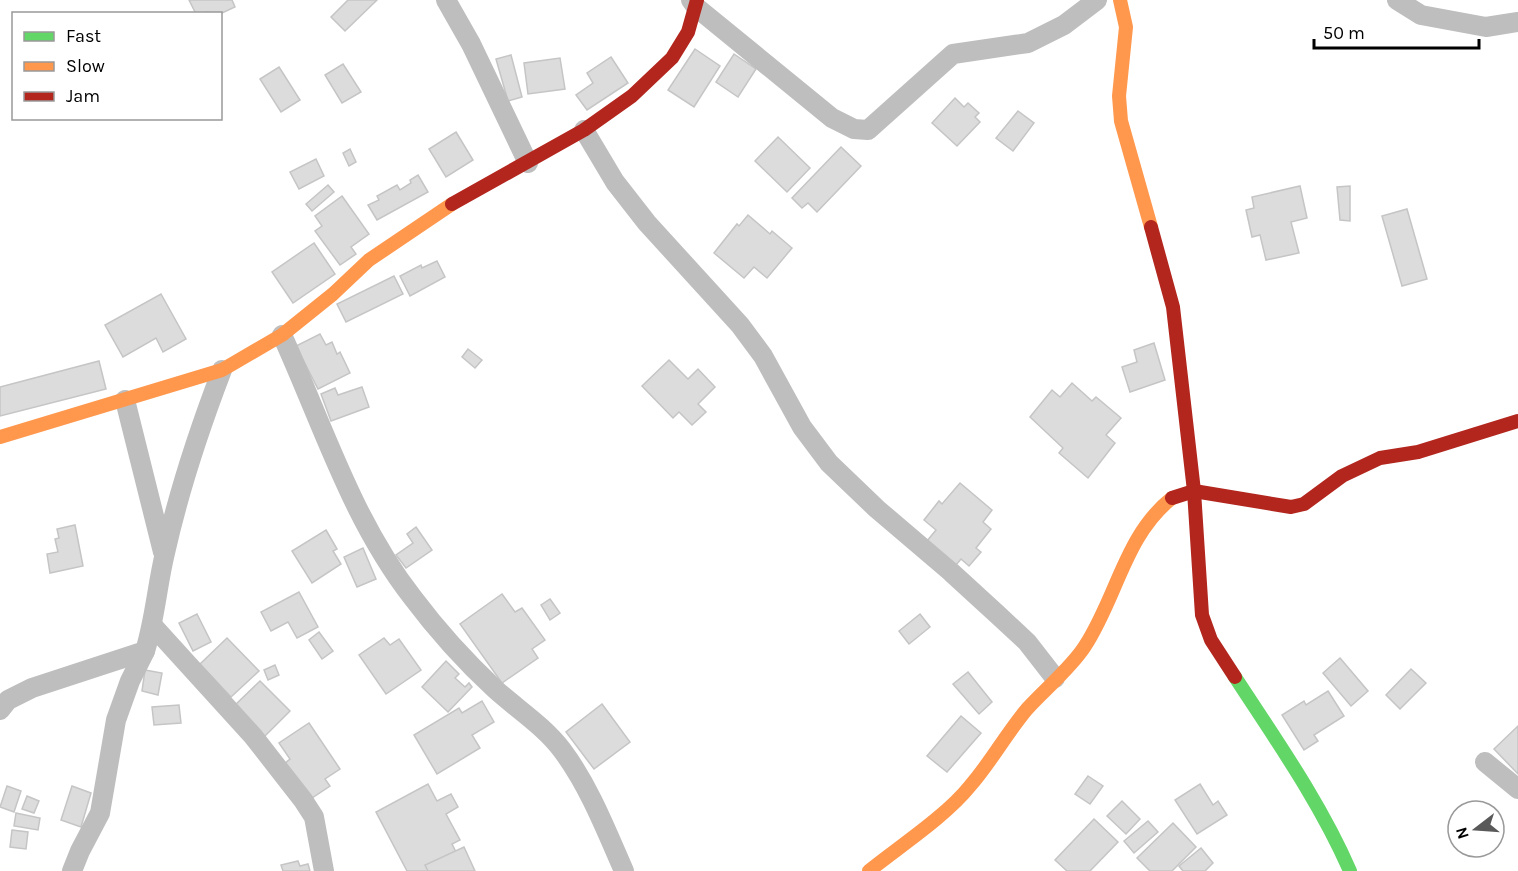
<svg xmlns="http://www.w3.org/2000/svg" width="1518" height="871" font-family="Karla,sans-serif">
	<rect width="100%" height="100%" fill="#fff"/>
	<g fill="#dcdcdc" stroke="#c5c5c5" stroke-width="1.5">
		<polygon points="189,0 232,0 235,7 220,14 209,14 208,12 196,14"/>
		<polygon points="348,0 377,0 345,31 331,17"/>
		<polygon points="695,49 720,66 694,107 668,90"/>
		<polygon points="734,54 756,69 738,97 716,82"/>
		<polygon points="511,55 522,97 508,101 496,59"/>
		<polygon points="611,57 628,83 587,110 576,95 593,83 587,73"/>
		<polygon points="560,58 565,89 528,94 524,63"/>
		<polygon points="343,64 361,92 342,103 325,75"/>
		<polygon points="279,67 300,100 281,112 260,79"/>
		<polygon points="955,98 964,107 968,103 979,113 975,117 980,122 957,146 932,123"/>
		<polygon points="1018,111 1034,123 1013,151 996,138"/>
		<polygon points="456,132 473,160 446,177 429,149"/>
		<polygon points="778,137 810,168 787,192 755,161"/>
		<polygon points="841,147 861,166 817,212 808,203 802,208 792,198"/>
		<polygon points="350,149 356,162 349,166 343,153"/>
		<polygon points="316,159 324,176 299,189 290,172"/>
		<polygon points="418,175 428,192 377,220 368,205 379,200 377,196 397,185 400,190 411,183 410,180"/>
		<polygon points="328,185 334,192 312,211 306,204"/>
		<polygon points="1300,186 1307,218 1291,222 1299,253 1266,260 1260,235 1252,237 1246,210 1254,208 1252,197"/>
		<polygon points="1350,186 1350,221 1340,220 1337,187"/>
		<polygon points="342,196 369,234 351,247 356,254 340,265 315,231 322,226 315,216"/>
		<polygon points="1407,209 1427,279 1402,286 1382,216"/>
		<polygon points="748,215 770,234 772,231 792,248 767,278 754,267 744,278 714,253 737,224 739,226"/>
		<polygon points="314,243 335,274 293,303 272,272"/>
		<polygon points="437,261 445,277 410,296 400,276 421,265 422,268"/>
		<polygon points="394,276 403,294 346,322 337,304"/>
		<polygon points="161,294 186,339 163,352 156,338 123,357 105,325"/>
		<polygon points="320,334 326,345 332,342 337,354 340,352 350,373 318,389 296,346"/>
		<polygon points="1154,343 1165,380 1130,392 1122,367 1137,362 1134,350"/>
		<polygon points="468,349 482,360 475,368 462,357"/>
		<polygon points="669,360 688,379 698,369 715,387 698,404 706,412 692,425 679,412 673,418 642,386"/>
		<polygon points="99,361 106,389 0,416 0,387"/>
		<polygon points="1072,383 1092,401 1096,397 1121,418 1106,435 1115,443 1088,478 1059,453 1063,448 1030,417 1052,390 1060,397"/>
		<polygon points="362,387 369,407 331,421 321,394 335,388 338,395"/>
		<polygon points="960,483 992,510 983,522 991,529 976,548 981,552 969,566 961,559 956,565 927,541 936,530 924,520 939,501 942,504"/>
		<polygon points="75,525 83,566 50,573 47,554 58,552 55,539 59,538 57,529"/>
		<polygon points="416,527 432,550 406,568 396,555 413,543 407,534"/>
		<polygon points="326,530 337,549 333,551 341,564 312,583 292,551"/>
		<polygon points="363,548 376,579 357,587 344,557"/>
		<polygon points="299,592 318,627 297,638 288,622 271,631 261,612"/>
		<polygon points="502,594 515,612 522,608 545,640 532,649 538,658 502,683 460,624"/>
		<polygon points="550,599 560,613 550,620 541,605"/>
		<polygon points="197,614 211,642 193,651 179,623"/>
		<polygon points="920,614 930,627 909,644 899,631"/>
		<polygon points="319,632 333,651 322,659 309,640"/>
		<polygon points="227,638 259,671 231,697 200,664"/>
		<polygon points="384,638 390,645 399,639 421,670 386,694 359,655"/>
		<polygon points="1340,658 1368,691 1351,706 1323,673"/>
		<polygon points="446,661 459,674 455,678 465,687 469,683 472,687 448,712 422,687"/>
		<polygon points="275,665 279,675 268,680 264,670"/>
		<polygon points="1411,669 1426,683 1400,709 1386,695"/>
		<polygon points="145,670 162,673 158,695 142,691"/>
		<polygon points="968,672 992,702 979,714 953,684"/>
		<polygon points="260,681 290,711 263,738 233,707"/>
		<polygon points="1328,691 1344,716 1314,735 1318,741 1304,750 1282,715 1304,701 1306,705"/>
		<polygon points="482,701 494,722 472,735 480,748 437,774 414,735 459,708 462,713"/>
		<polygon points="602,704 630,742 594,769 566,732"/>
		<polygon points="179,705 181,723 154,725 152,707"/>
		<polygon points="961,716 981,733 947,772 927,756"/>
		<polygon points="309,723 340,769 325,779 330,786 309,800 284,764 290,759 279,743"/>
		<polygon points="1518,726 1518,774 1494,749"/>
		<polygon points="1088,776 1103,786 1090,804 1075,794"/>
		<polygon points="428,784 437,801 451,794 458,807 446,814 460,840 452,844 458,856 429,871 407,871 376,812"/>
		<polygon points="1200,784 1213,805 1218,801 1227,815 1197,834 1175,800"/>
		<polygon points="7,786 21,791 14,812 0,807"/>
		<polygon points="72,786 91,793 81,827 61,820"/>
		<polygon points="27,796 39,801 34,813 22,809"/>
		<polygon points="1122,801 1140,819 1126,834 1107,816"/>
		<polygon points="16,813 40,818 38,830 14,826"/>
		<polygon points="1094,819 1118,842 1090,871 1067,871 1055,860"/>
		<polygon points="1148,821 1158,832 1134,853 1124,841"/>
		<polygon points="1173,823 1196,847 1172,871 1150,871 1137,858"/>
		<polygon points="12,830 28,832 26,849 10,847"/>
		<polygon points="464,847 475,871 428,871 425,865"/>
		<polygon points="1201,848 1213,863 1205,871 1183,871 1179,866"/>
		<polygon points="298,861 300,866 308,864 310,871 283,871 281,865"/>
	</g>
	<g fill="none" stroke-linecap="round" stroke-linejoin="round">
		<g stroke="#bebebe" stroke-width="20">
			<polyline points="446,0 471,44 528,163"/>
			<polyline points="691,0 696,7 832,118 854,129 868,130 953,54 1028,43 1064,25 1097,0"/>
			<polyline points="1397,0 1421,15 1486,27 1518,22"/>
			<polyline points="584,130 615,182 647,223 740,325 763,356 802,427 829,463 877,509 951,572 998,615 1027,642 1055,678"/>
			<path d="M 282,335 C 323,425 352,520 413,598 C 437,630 466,662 495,689 C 517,709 544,726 562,750 C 589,786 606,830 624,871"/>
			<polyline points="125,400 163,552"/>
			<polyline points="153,626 253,736 303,800 314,817 324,871"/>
			<path d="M 0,710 L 8,700 L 32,688 L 145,651 C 155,619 157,586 165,553 C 179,490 199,430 222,370"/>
			<polyline points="1485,762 1518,789"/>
			<polyline points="72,871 80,851 100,813 116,720 130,681 145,651"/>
		</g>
		<path stroke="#63d668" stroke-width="14" d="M 1235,677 C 1276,740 1320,802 1350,871"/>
		<g stroke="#ff974d" stroke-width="14">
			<polyline points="1120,0 1126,27 1119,96 1121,121 1151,227"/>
			<polyline points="0,437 222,370 282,335 333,294 369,260 452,204"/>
			<path d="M 869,871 C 900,846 946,816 970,786 C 991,762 1006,734 1027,709 C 1045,689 1071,668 1085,646 C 1117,597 1125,535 1172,498"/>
		</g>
		<g stroke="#b3261e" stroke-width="14">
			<polyline points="452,204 584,130 632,96 672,58 688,32 697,0"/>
			<polyline points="1151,227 1173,307 1194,491 1202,615 1211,640 1235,677"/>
			<polyline points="1172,498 1194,491 1291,507 1304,504 1342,476 1380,458 1418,452 1518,421"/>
		</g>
	</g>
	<rect x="12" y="12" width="210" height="108" fill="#ffffff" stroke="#999999" stroke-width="1.5"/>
	<rect x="24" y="32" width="30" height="9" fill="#63d668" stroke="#999999" stroke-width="1.5"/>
	<text x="66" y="42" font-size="18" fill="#000000">Fast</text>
	<rect x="24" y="62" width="30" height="9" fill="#ff974d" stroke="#999999" stroke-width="1.5"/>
	<text x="66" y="72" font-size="18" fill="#000000">Slow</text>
	<rect x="24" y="92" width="30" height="9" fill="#b3261e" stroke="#999999" stroke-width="1.5"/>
	<text x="66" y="102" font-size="18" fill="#000000">Jam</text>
	<g transform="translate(1476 829) rotate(253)"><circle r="28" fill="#ffffff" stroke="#999999" stroke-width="1.5"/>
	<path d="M0-4.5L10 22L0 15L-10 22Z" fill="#595959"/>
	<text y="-9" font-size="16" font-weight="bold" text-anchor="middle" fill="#000000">N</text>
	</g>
	<path d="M1314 39v9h165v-9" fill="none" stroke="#000000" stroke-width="3"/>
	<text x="1323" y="39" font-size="18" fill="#000000" stroke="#ffffff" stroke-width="4.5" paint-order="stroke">50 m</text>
</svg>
